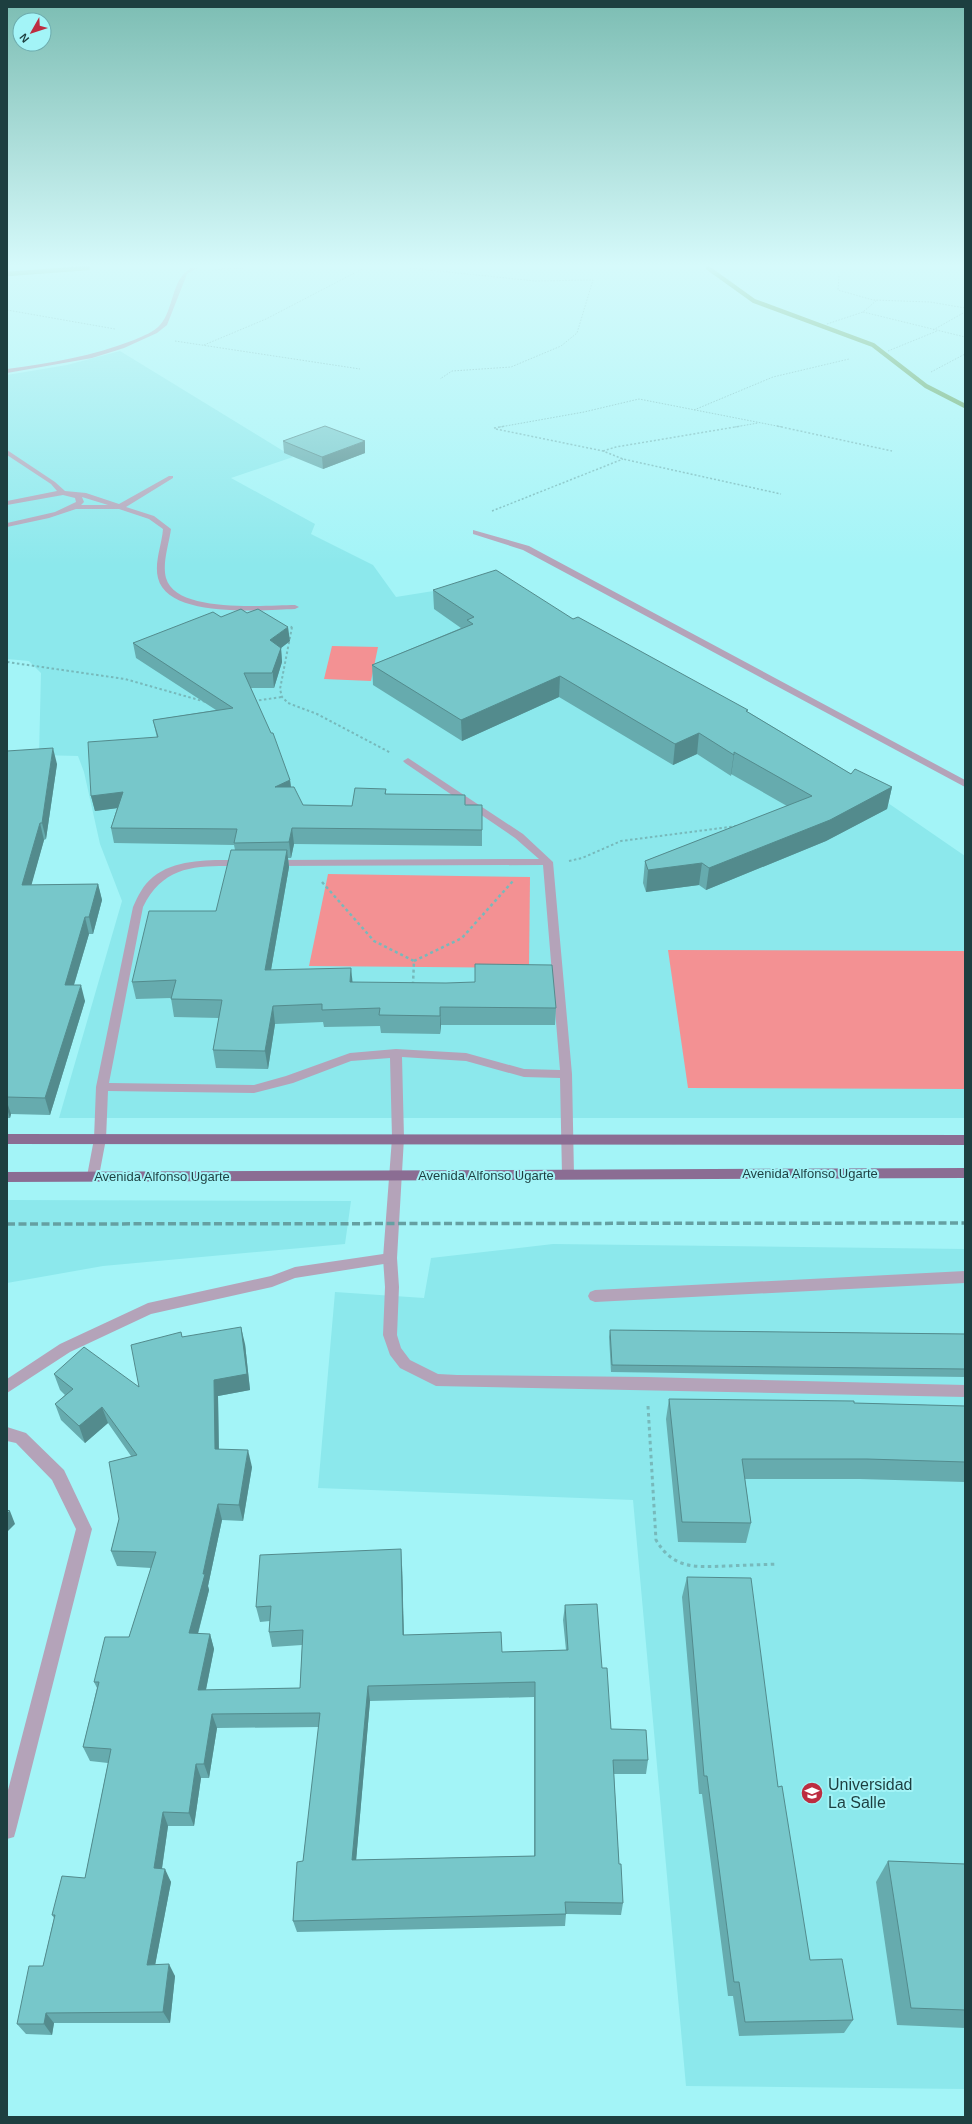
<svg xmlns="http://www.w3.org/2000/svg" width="972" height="2124" font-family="Helvetica,sans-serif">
	<rect width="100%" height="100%" fill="#a3f4f7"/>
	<g fill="#8ce8ec">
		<polygon points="120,351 293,457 231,478 315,524 311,534 373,565 396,597 502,580 888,803 965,856 965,1118 59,1118 122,901 100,844 84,772 78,756 39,755 41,673 29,661 7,659 7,375 67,365"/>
		<polygon points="7,1200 351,1201 345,1244 103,1266 7,1283"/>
		<polygon points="553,1244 965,1249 965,2089 686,2086 633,1500 318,1488 335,1292 424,1298 431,1258"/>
	</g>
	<g fill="#f39193">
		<polygon points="332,646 378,647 371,681 324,679"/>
		<polygon points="328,874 530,877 529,968 309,966"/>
		<polygon points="668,950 965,951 965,1089 688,1088"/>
	</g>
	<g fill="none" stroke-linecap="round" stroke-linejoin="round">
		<g stroke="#5fa058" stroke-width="4.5">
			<polyline points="708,268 754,301 873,345 926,386 965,406"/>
			<polyline points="7,274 88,268"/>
		</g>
		<g stroke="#77b9bb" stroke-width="1" stroke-dasharray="1.5 1.5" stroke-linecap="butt">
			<polyline points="410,268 535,281 593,280 577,333 561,346 511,367 452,371 440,379"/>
			<polyline points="212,270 243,268"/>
			<polyline points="839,276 838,290 873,300 930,302 965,308"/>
			<polyline points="7,310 115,329"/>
			<polyline points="863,312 965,337"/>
			<polyline points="827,324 863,312 877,300"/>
			<polyline points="933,330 965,312"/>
			<polyline points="175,341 360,369"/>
			<polyline points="204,345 266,319 364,268"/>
			<polyline points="888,351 937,331"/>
			<polyline points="931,372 965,354"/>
			<polyline points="694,410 773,377 849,359"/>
			<polyline points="500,427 584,412 639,399 782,427"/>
			<polyline points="735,427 758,423"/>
		</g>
		<g stroke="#77b9bb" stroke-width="1.5" stroke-dasharray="2 2" stroke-linecap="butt">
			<polyline points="777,426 892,451"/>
			<polyline points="494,428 506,426"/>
			<polyline points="496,429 603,451 623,459 781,494"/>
			<polyline points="603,451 616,447 741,426"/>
			<polyline points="492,511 623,459"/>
			<polyline points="291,628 292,625"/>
		</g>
		<g stroke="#77b9bb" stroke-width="2" stroke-dasharray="2.5 2.5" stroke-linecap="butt">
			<polyline points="292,627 280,689 282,697 288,703 317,714 391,753"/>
			<polyline points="7,662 125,679 206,702"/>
			<polyline points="254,701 282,697"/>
			<polyline points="569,861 582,858 621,841 737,826"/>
		</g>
		<g stroke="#77b9bb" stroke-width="2.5" stroke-dasharray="3 3" stroke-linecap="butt">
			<polyline points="322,882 374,941 414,961 413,984"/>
			<polyline points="414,961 462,938 513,881"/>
		</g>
		<path stroke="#77b9bb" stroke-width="3" stroke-dasharray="3.5 3.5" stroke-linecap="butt" d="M 648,1406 L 656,1540 C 674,1570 696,1567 727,1566 C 744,1565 760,1565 777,1564"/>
		<g fill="#b4a3b9" fill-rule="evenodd">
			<path d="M 7,450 L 55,482 L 65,491 L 86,493 L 119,504 L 169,476 L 173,476 L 173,478 L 126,507 L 154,516 L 171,529 C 169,544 162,563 166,578 C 176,614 266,605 295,605 L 299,607 L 295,609 C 263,610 168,619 158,578 C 154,563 162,544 163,529 L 149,519 L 119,509 L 76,509 L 49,518 L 7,527 L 7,523 L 55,512 L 76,502 L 75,498 L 63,495 L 7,505 L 7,501 L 57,491 L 51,484 L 7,455 ZM 82,497 L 108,505 L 81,505 L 84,502 Z"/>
			<polygon points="473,530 529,546 965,780 965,787 523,550 473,534"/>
			<path d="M 408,758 L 523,834 L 553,862 L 572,1074 L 574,1175 L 573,1178 L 563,1178 L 562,1175 L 560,1078 L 524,1077 L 466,1061 L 402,1057 L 404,1138 L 397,1258 L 399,1287 L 397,1335 L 401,1348 L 410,1360 L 438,1374 L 457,1375 L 646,1377 L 965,1385 L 965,1397 L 436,1386 L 400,1368 L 390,1355 L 383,1335 L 385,1287 L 383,1258 L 392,1138 L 390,1058 L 351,1061 L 293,1083 L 254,1093 L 108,1091 L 106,1139 L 99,1176 L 98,1179 L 88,1179 L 87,1176 L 94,1139 L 96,1087 L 133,907 C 138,896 143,885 153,877 C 174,860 205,860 230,860 C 236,860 246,858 250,863 L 245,866 C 201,866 165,862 143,907 L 109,1083 L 254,1085 L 286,1076 L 350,1053 L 396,1049 L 466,1053 L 524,1069 L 560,1070 L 543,865 L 273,866 L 268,863 L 273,860 L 539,859 L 515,838 L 405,763 L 403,761 Z"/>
			<polygon points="965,1271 965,1283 595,1302 590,1300 588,1296 590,1292 595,1290"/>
		</g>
		<g fill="#b4a3b9" fill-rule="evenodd">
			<path d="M 191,268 L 197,268 L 187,274 L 167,325 L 157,333 L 124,348 L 92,358 L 7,373 L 7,369 C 51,363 93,356 134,340 C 143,336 154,332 160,325 C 174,310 171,279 191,268 Z"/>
			<polygon points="390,1253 395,1254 397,1258 395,1262 390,1263 295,1278 272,1287 151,1314 70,1352 7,1393 7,1379 60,1344 148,1303 271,1276 295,1267"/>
			<polygon points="7,1427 26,1433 64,1470 92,1529 16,1830 14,1837 7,1839 7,1794 76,1529 52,1480 16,1443 7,1441"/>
		</g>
		<g fill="#8b6d93" fill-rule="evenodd">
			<polygon points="7,1134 965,1135 965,1145 7,1144"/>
			<polygon points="965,1168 965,1178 7,1182 7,1172"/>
		</g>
		<polyline stroke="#65a0a2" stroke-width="3.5" stroke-dasharray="8 3.5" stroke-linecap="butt" points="7,1224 965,1223"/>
	</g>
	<g fill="#66abae" fill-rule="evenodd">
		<polygon points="283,441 365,453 323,469 284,453"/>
		<polygon points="433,590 573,619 748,712 851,774 892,787 887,809 826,841 706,890 699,885 646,892 643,883 645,861 787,806 731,774 731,776 697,754 673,765 559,697 462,741 373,685 372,665 461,628 434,609"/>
		<polygon points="221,617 290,641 281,648 282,662 274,688 251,688 290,780 291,787 303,805 352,806 386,789 386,794 465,805 482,805 482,846 294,844 291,858 288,858 289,867 271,970 352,982 556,1008 555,1025 441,1025 440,1034 381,1033 380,1026 324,1027 323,1022 275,1024 268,1069 216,1068 213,1050 219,1018 174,1017 171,998 136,999 132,982 216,911 235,850 234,845 114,843 111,828 117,808 95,811 91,796 157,738 153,720 216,710 136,658 133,643"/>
		<polygon points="7,751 57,764 46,839 44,840 31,885 98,884 102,900 93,934 89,934 74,985 85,1001 50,1115 11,1114 10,1118 7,1118"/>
		<polygon points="610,1330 965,1334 965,1377 611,1372 609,1337"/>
		<path d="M 182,1337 L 245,1344 L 250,1390 L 218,1396 L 219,1449 L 252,1467 L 243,1521 L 222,1520 L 208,1586 L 209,1590 L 198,1634 L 210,1634 L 214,1649 L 206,1690 L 300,1688 L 302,1645 L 272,1647 L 269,1632 L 270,1621 L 260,1622 L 256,1607 L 402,1565 L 404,1635 L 502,1652 L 566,1650 L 563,1620 L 565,1605 L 602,1668 L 611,1729 L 648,1760 L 646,1774 L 614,1774 L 619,1864 L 623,1903 L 621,1915 L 566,1914 L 565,1926 L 297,1932 L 293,1921 L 303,1861 L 319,1727 L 217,1728 L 209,1778 L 201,1778 L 194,1826 L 168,1826 L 162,1869 L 171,1882 L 155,1965 L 175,1976 L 170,2023 L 54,2023 L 52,2035 L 26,2034 L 17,2024 L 43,1966 L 54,1918 L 52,1915 L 85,1878 L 108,1763 L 90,1761 L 83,1747 L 97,1688 L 94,1682 L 129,1637 L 151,1568 L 117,1566 L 111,1551 L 119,1519 L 131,1456 L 108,1423 L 85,1443 L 61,1420 L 55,1404 L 65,1395 L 60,1390 L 54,1374 L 139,1387 ZM 534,1697 L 534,1856 L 356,1860 L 370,1701 Z"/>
		<polygon points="669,1399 854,1403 965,1406 965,1482 860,1479 745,1479 751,1523 746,1543 678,1542 666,1419"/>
		<polygon points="687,1577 778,1787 810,1960 853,2020 844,2033 739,2036 733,1996 728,1996 702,1794 699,1794 682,1597"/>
		<polygon points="888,1861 965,1864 965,2028 897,2025 876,1882"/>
	</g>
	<g fill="#538b8d">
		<polygon points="365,441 365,453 323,469 322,457"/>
		<polygon points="288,627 290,641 281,648 282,662 274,688 270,640"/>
		<polygon points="560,676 559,697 462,741 461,720"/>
		<polygon points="699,733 697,754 673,765 675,744"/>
		<polygon points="53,748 57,764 46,839 42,823"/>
		<polygon points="734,752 731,774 731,776 734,755"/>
		<polygon points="290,780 292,796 275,787"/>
		<polygon points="892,787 887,809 826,841 706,890 709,868"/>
		<polygon points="123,792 126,807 95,811 91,796"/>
		<polygon points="40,823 44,840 27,901 22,885"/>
		<polygon points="292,828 294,844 291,858 289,842"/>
		<polygon points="287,850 289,867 268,987 265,970"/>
		<polygon points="702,863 699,885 646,892 648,870"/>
		<polygon points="98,884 102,900 93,934 89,917"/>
		<polygon points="85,917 89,934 69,1001 65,985"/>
		<polygon points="351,968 353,986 350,982"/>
		<polygon points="81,985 85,1001 50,1115 45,1098"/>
		<polygon points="273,1006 275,1024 268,1069 265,1051"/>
		<polygon points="440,1007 441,1025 440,1034"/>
		<polygon points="7,1102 11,1114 10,1118 7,1109"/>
		<polygon points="241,1327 245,1344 250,1390 218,1396 219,1466 215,1449 214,1380"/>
		<polygon points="102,1407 108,1423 85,1443 79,1426"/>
		<polygon points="248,1450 252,1467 243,1521 239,1505"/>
		<polygon points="218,1504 222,1520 208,1586 209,1590 194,1648 189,1633 203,1574"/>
		<polygon points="10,1511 15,1524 7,1532 7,1514"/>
		<polygon points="401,1549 402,1565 404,1650 403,1635"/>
		<polygon points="210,1634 214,1649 203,1704 198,1690"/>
		<polygon points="368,1686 370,1701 355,1873 352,1860"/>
		<polygon points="212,1714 217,1728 209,1778 204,1764"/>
		<polygon points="196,1764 201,1778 194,1826 189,1813"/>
		<polygon points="163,1812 168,1826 160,1881 154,1868"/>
		<polygon points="165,1869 171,1882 153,1976 147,1965"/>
		<polygon points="169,1964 175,1976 170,2023 163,2012"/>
		<polygon points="46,2013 54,2023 52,2035 44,2024"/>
	</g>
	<g fill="#77c7ca" stroke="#538b8d" fill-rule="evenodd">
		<polygon points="325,426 365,441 322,457 283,441"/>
		<polygon points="496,570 573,619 578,617 748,710 746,711 851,774 855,769 892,787 830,820 709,868 702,863 648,870 645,861 812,796 734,752 734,755 699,733 675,744 560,676 461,720 372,665 473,624 467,620 474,617 433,590"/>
		<polygon points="241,609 247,613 258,609 288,627 270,640 281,648 272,673 244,673 271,733 273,733 290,780 275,787 294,787 303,805 352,806 355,788 386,789 385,794 465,795 465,805 482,805 482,830 292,828 289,842 234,843 237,829 111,828 123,792 91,796 88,742 158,737 153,720 233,708 133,643 213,612 221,617"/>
		<polygon points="53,748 42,823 40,823 22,885 98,884 89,917 85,917 65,985 81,985 45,1098 7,1097 7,751"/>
		<polygon points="231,850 287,850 265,970 351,968 350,982 446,983 475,982 475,964 552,965 556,1008 440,1007 440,1016 379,1015 380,1008 322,1010 322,1004 273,1006 265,1051 213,1050 222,1000 171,999 176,980 132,982 149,911 216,911"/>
		<path d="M 241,1327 L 247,1374 L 214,1380 L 215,1449 L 248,1450 L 239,1505 L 218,1504 L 203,1574 L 205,1574 L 189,1633 L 210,1634 L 198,1690 L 300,1688 L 303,1630 L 269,1632 L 271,1606 L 256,1607 L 260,1555 L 401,1549 L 403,1635 L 501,1632 L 502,1652 L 568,1650 L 565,1605 L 597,1604 L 602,1668 L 607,1668 L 611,1729 L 646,1730 L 648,1760 L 613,1760 L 619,1864 L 621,1864 L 623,1903 L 565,1902 L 566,1914 L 293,1921 L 297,1862 L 303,1861 L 320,1713 L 212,1714 L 204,1764 L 196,1764 L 189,1813 L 163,1812 L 154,1868 L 165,1869 L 147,1965 L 169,1964 L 163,2012 L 46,2013 L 44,2024 L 17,2024 L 29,1966 L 43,1966 L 55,1915 L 52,1915 L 62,1876 L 85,1878 L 111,1749 L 83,1747 L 99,1682 L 94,1682 L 105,1637 L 129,1637 L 156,1552 L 111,1551 L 119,1519 L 109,1462 L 137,1455 L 102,1407 L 79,1426 L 55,1404 L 73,1389 L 54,1374 L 84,1347 L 139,1387 L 131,1345 L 181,1332 L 182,1337 ZM 535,1682 L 535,1856 L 352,1860 L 368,1686 Z"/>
		<polygon points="610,1330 965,1334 965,1369 612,1365"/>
		<polygon points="669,1399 854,1401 854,1403 965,1406 965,1462 867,1459 742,1459 751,1523 682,1522"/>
		<polygon points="7,1510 10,1511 7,1514"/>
		<polygon points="687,1577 751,1578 778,1787 782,1786 810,1960 842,1959 853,2020 745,2022 739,1982 734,1982 707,1776 704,1776"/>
		<polygon points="888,1861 965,1864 965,2010 911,2008"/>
	</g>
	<linearGradient id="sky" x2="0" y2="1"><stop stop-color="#7cbdb3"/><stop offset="0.47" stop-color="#d6fafb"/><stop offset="1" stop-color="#d6fafb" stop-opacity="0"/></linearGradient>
	<rect width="972" height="565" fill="url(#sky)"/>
	<defs>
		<g id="university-disc" transform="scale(1.15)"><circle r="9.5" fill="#bd2c40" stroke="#a3f4f7"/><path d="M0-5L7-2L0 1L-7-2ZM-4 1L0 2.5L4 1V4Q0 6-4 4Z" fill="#fff"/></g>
	</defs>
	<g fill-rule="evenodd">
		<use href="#university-disc" x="812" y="1793"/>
	</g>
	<g text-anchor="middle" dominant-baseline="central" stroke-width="4" stroke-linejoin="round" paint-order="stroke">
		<g font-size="13" fill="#1d3f40" stroke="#a3f4f7">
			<text x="810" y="1173">Avenida Alfonso Ugarte</text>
			<text x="486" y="1175">Avenida Alfonso Ugarte</text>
			<text x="162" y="1176">Avenida Alfonso Ugarte</text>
		</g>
		<g font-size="16" fill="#1d3f40" stroke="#a3f4f7" text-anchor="start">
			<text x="828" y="1784">Universidad<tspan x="828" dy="18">La Salle</tspan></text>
		</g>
	</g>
	<rect width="972" height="2124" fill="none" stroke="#1d3f40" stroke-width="16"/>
	<g transform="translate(32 32) rotate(231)"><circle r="19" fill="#a3f4f7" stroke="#6dacae"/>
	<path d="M0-3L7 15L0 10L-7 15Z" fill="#bd2c40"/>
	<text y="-6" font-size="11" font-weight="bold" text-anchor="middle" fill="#1d3f40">N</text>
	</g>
</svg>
